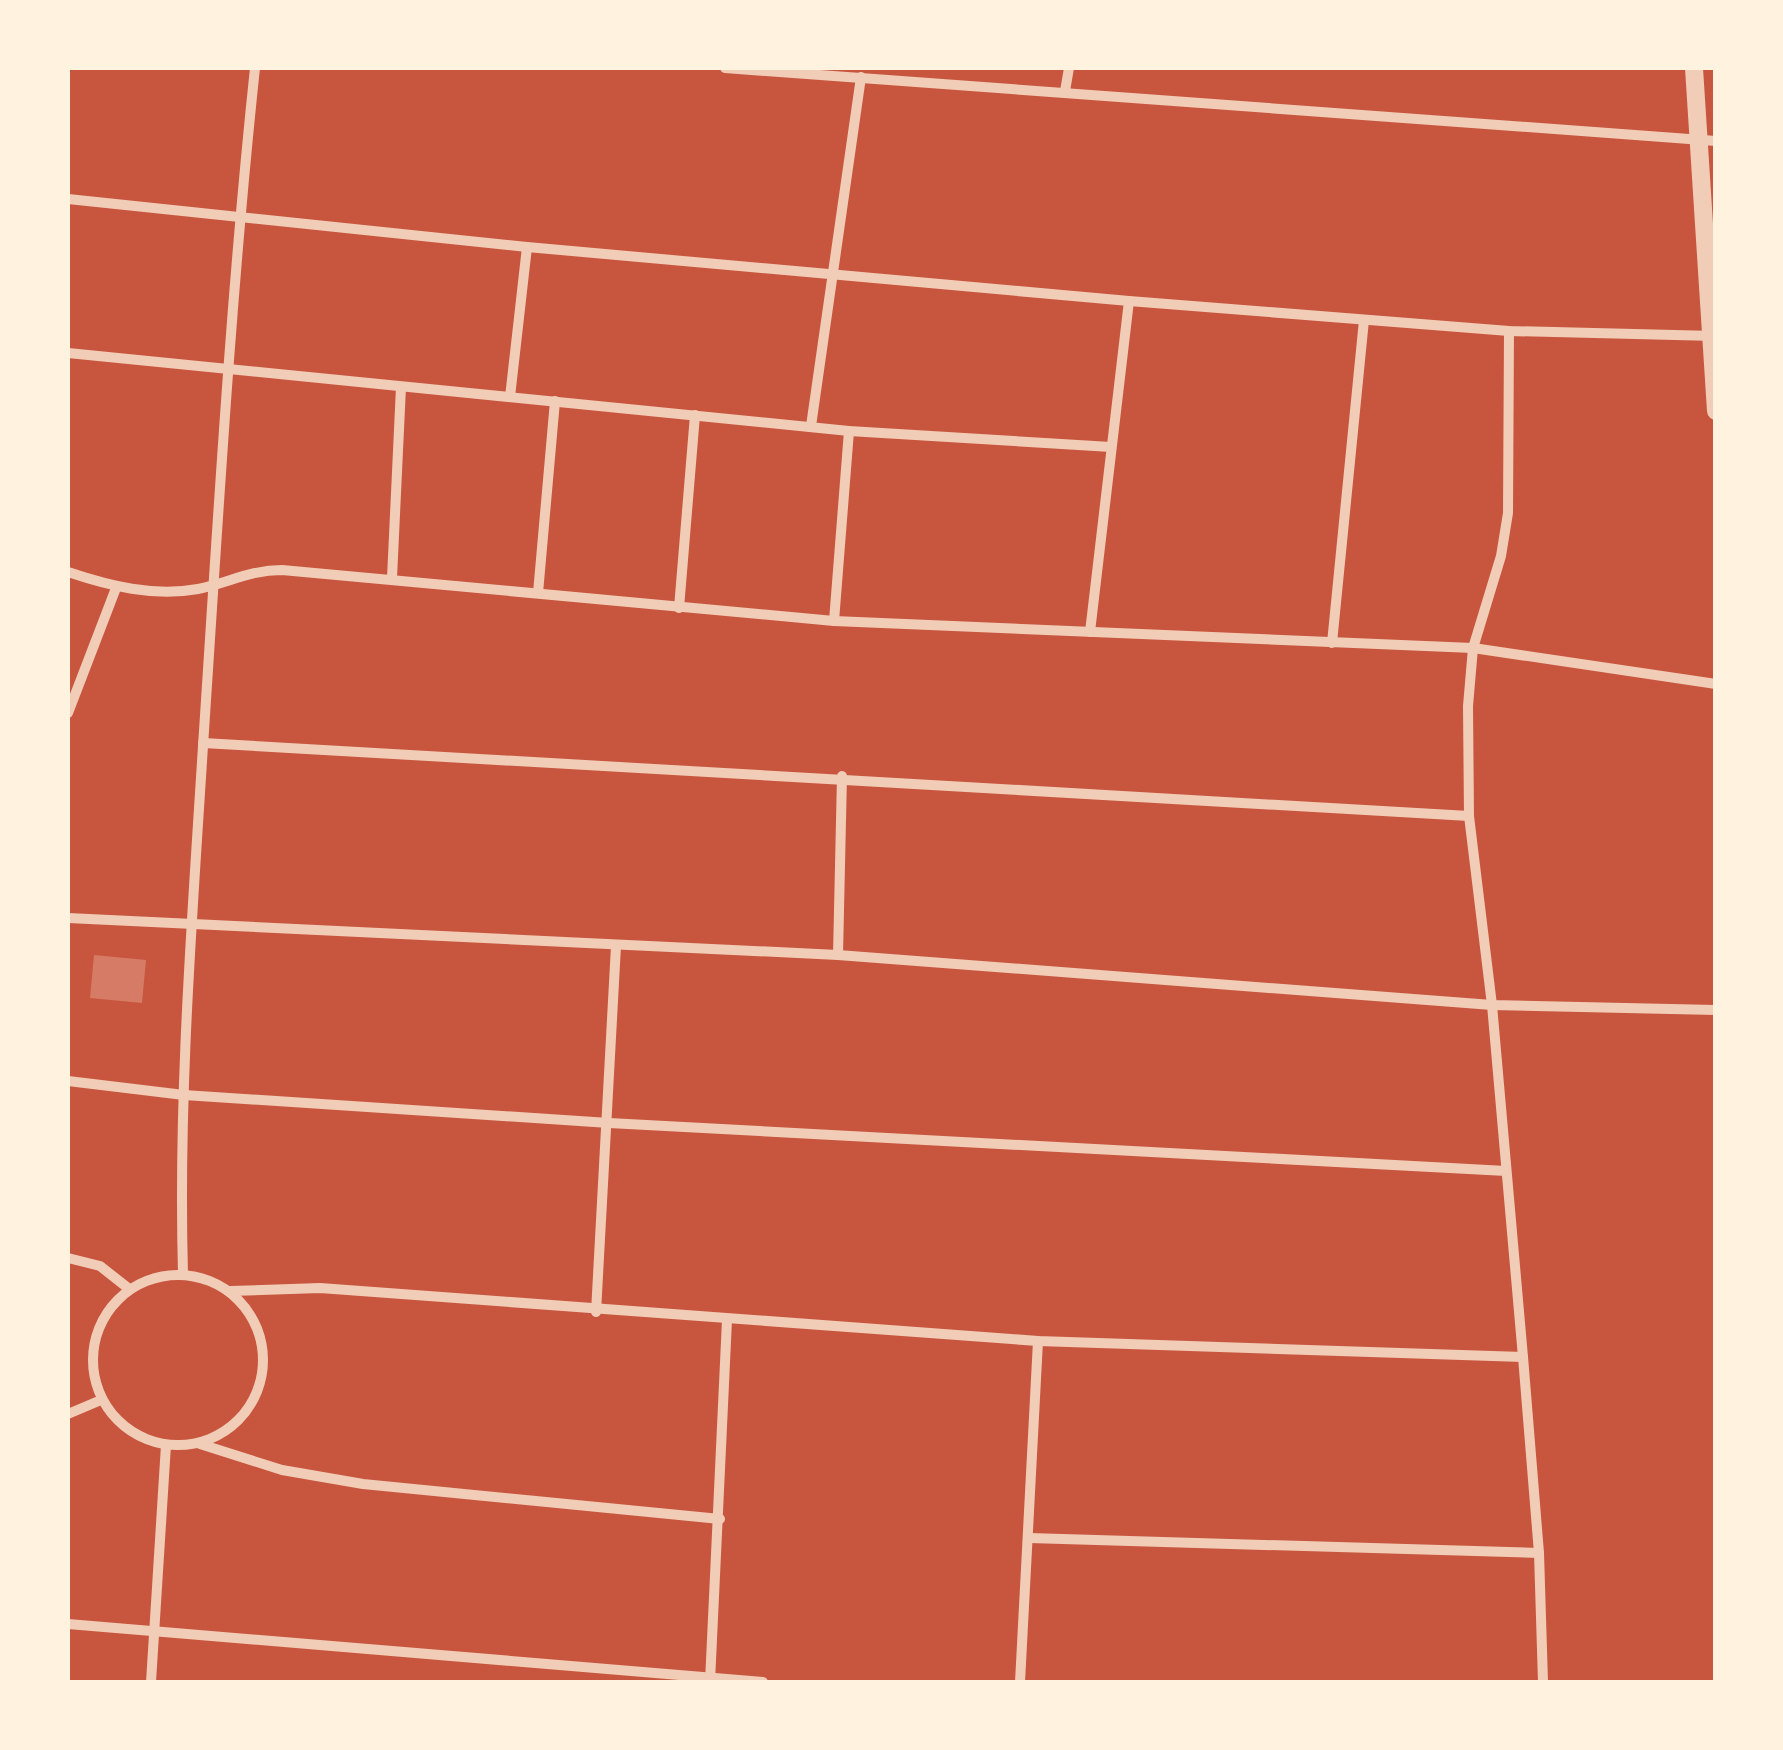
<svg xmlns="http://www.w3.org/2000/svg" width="1783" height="1750" font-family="Lato,sans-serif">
	<rect width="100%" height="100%" fill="#c8553d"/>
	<polygon fill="#d67c66" points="94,955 146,960 142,1003 90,998"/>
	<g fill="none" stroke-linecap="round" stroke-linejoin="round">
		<g stroke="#f1ccb7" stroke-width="10">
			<polyline points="725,68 1716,141"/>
			<polyline points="1065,91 1069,68"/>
			<polyline points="68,199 527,247 1129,301 1509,331 1715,336"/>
			<polyline points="1509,331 1508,513 1501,556 1473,648 1468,706 1469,816 1492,1005 1523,1357 1539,1553 1543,1682"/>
			<polyline points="68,353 849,431 1111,447"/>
			<polyline points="510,397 527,247"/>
			<polyline points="811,426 861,77"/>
			<path d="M 68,572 C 110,586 153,597 198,589 C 228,583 250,570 282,570 L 834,621 L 1473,648 L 1716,684"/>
			<polyline points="392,578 401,387"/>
			<polyline points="538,593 555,401"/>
			<polyline points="679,608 695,415"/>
			<polyline points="834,621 849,431"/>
			<polyline points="1090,632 1129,301"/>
			<polyline points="1332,643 1364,320"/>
			<polyline points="68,713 116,588"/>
			<polyline points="203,743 1469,816"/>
			<polyline points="68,918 838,955 1492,1005 1716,1010"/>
			<polyline points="838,955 842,776"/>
			<polyline points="68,1081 184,1095 609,1123 1506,1171"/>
			<polyline points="68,1258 100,1266 128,1288"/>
			<path d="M 183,1274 C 178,1098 192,921 203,746 C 218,519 231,293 255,68"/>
			<circle cx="178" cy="1360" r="85"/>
			<polyline points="230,1291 320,1288 1038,1341 1523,1357"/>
			<polyline points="596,1312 616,946"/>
			<polyline points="68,1414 101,1400"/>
			<polyline points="200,1444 282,1470 363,1484 720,1519"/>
			<polyline points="1029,1538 1539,1553"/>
			<polyline points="68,1624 763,1682"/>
			<polyline points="151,1682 166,1445"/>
			<polyline points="710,1682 727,1320"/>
			<polyline points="1020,1682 1038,1341"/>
		</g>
		<polyline stroke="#f1ccb7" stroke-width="18" points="1694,68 1716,411"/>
	</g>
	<rect width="1783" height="1750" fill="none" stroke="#fff3e0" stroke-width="140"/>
</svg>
